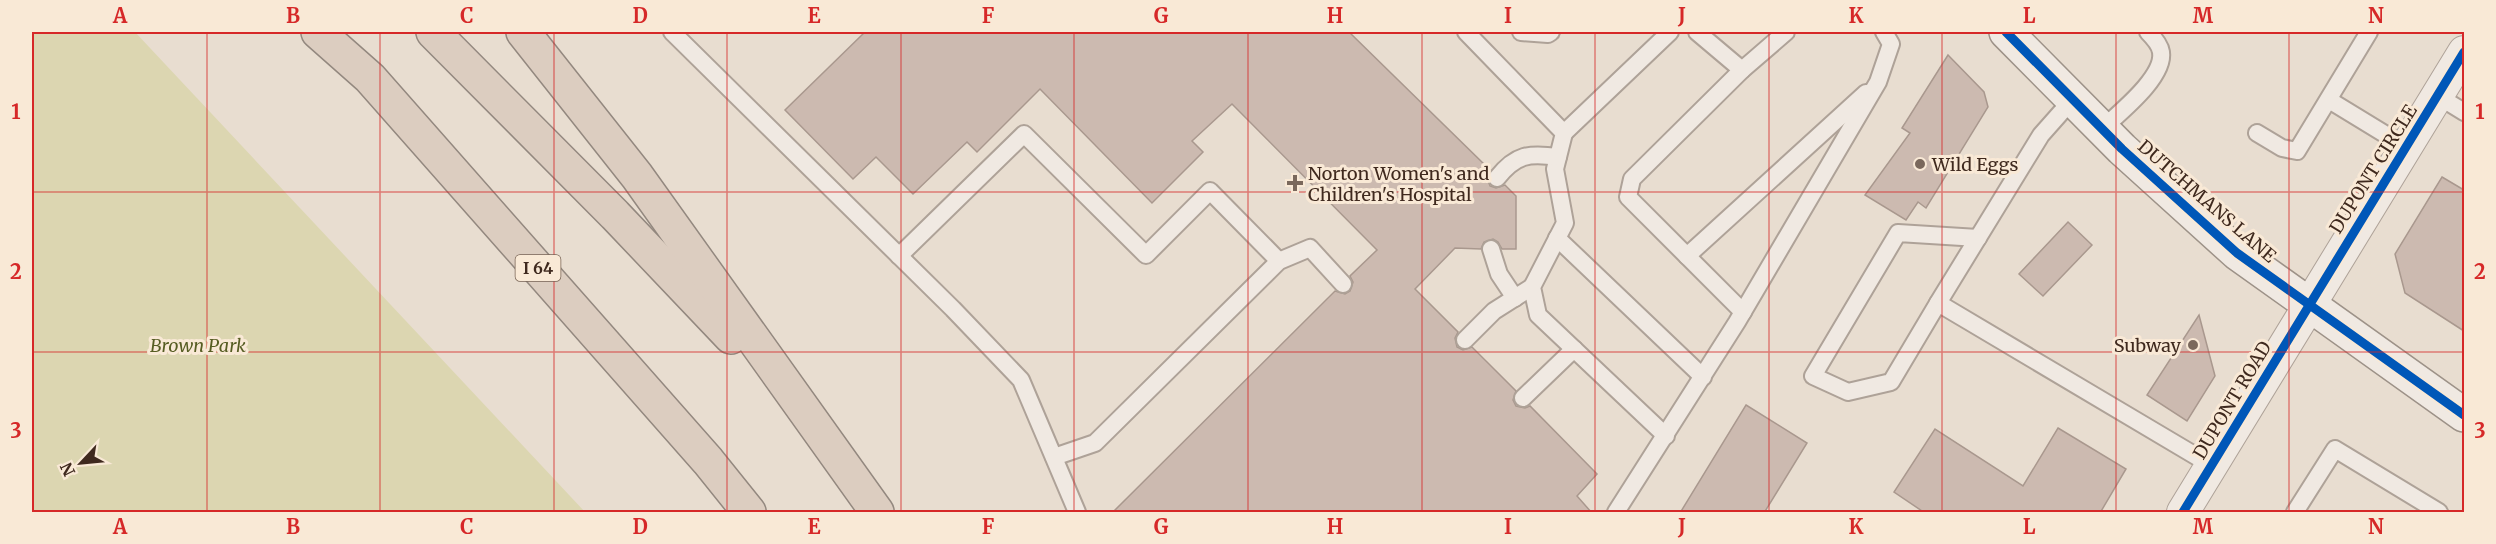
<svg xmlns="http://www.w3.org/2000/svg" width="2496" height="544" font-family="Merriweather,serif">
	<rect width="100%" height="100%" fill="#e8ddd0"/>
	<polygon fill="#dcd6b1" points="32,32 135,32 585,512 32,512"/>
	<g fill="#ccbab0" stroke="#a9988e" stroke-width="1.5">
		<polygon points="865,32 1349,32 1490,170 1487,177 1490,186 1496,188 1505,185 1516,196 1516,249 1502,249 1498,242 1493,239 1484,242 1481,249 1455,248 1415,289 1458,332 1455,338 1457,347 1463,350 1472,347 1516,391 1513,400 1516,406 1525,408 1530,406 1597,474 1577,496 1592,513 1112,513 1335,291 1345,294 1350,291 1353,282 1350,276 1377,250 1232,104 1192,141 1203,152 1152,203 1040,89 977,152 967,142 913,194 876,157 853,179 785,110"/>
		<polygon points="1948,55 1984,92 1988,107 1926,208 1918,202 1906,220 1865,195 1910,133 1902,128"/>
		<polygon points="2442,177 2464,190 2464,331 2405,293 2395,254"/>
		<polygon points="2068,222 2092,245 2043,296 2019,274"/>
		<polygon points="2199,315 2215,376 2187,421 2147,395"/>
		<polygon points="1746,405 1807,443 1764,513 1680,513"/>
		<polygon points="2058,428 2126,469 2100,513 1925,513 1894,492 1935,429 2023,486"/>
	</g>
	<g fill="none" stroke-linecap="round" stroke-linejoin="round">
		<g stroke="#aea298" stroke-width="20">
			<g id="lane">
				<polyline points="672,32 953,309 1021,380 1077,512"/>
				<polyline points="1466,32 1564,133 1555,169 1565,223 1532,287 1538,315 1666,436"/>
				<polyline points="1521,32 1548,34 1551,32"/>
				<polyline points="1697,32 1742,70 1786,32"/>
				<polyline points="1742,70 1632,179 1628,197 1743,312"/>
				<polyline points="2438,96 2464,112"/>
				<polyline points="2072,100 2041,135 1938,303 2211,465"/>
				<polyline points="2329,100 2406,147"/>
				<path d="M 2102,129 C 2119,113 2165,77 2161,52 C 2160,45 2153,37 2148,32"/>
				<polyline points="1564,133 1670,32"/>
				<polyline points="2257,133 2282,148 2297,151 2369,32"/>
				<path d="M 1497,178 C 1516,154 1529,153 1558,157"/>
				<polyline points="1557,238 1703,377"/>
				<polyline points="1491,249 1499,274 1515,298"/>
				<polyline points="899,256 1024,134 1146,255 1210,191 1279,261"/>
				<polyline points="1687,256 1866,93"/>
				<polyline points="1938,303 1891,382 1848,392 1813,376 1898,233 1978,238"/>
				<polyline points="1465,340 1494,311 1532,287"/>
				<polyline points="1523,398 1574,349"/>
				<polyline points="1054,457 1095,443 1279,261 1310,248 1343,284"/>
				<polyline points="1616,512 1737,322 1878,82 1891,44 1884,32"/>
				<polyline points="2295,512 2335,449 2439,512"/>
			</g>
		</g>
		<g stroke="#aea298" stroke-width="34">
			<polyline id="street" points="2183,512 2464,52"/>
		</g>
		<g stroke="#9d9288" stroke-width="36">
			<polyline id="secondary" points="2006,32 2122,149 2237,253 2464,415"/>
		</g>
		<g stroke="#93887f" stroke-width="36">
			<g id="highway">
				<polyline points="318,32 370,78 708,461 749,512"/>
				<polyline points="433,32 615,215 731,337"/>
				<polyline points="523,32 637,176 877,512"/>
			</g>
		</g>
		<use href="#lane" stroke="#f0e9e2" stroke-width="16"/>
		<use href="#street" stroke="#f0e9e2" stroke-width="32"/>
		<use href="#secondary" stroke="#f0e9e2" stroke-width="33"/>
		<use href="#highway" stroke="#dccdc0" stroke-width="33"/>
		<g stroke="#f9e9d6" stroke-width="13">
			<g id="cycleway">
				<polyline points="2006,32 2122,149 2237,253 2464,415"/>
				<polyline points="2183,512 2464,52"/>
			</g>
		</g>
		<use href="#cycleway" stroke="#0057b8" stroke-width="9"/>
	</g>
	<path fill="none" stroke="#d62828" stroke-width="1.5" stroke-opacity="0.55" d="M 207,32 L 207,512M 380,32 L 380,512M 554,32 L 554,512M 727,32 L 727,512M 901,32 L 901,512M 1074,32 L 1074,512M 1248,32 L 1248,512M 1422,32 L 1422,512M 1595,32 L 1595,512M 1769,32 L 1769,512M 1942,32 L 1942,512M 2116,32 L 2116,512M 2289,32 L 2289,512M 32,192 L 2464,192M 32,352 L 2464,352"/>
	<g fill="#7a685c" stroke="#f9e9d6" stroke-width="2">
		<circle cx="1920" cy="164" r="6"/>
		<path d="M1292 174h6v6h6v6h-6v6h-6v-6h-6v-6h6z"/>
		<circle cx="2193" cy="345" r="6"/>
	</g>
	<g text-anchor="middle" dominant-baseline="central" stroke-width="6" stroke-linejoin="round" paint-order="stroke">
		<rect fill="#f9e9d6" stroke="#776355" stroke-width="1.5" x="515.5" y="255" width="45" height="26" rx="4.5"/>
		<g font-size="16" font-weight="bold" fill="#3f291e">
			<text x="538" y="268">I 64</text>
		</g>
		<g font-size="18" fill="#3f291e" stroke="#f9e9d6" text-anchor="start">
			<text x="1932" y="164">Wild Eggs</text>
			<text x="1308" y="173">Norton Women's and<tspan x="1308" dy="21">Children's Hospital</tspan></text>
			<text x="2181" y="345" text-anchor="end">Subway</text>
		</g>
		<g font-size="18" fill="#3f291e" stroke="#f9e9d6">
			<text transform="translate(2373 169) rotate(-58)">DUPONT CIRCLE</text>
			<text transform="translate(2207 201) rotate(41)">DUTCHMANS LANE</text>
			<text transform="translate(2232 400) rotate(-59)">DUPONT ROAD</text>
		</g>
		<g font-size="18" font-style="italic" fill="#575d23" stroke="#f9e9d6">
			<text x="198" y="345">Brown Park</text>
		</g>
	</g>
	<rect width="2496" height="544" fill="none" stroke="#f9e9d6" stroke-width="66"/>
	<g transform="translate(81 463) rotate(244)" stroke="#f9e9d6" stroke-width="4.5" paint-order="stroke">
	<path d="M0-4.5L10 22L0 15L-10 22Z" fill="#3f291e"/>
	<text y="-9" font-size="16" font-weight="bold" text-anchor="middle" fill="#3f291e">N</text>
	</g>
	<rect x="33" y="33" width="2430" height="478" fill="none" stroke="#d62828" stroke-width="2"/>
	<g font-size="20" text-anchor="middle" font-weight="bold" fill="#d62828">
		<text x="120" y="23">A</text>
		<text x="293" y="23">B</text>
		<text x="467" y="23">C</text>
		<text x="640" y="23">D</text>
		<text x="814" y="23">E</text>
		<text x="988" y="23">F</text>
		<text x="1161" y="23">G</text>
		<text x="1335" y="23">H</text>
		<text x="1508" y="23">I</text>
		<text x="1682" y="23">J</text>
		<text x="1856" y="23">K</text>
		<text x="2029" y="23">L</text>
		<text x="2203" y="23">M</text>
		<text x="2376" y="23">N</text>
		<text x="16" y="119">1</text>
		<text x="2480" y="119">1</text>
		<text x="16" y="279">2</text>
		<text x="2480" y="279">2</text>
		<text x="16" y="438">3</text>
		<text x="2480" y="438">3</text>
		<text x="120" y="534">A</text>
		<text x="293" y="534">B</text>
		<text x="467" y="534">C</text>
		<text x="640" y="534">D</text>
		<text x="814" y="534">E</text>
		<text x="988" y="534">F</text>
		<text x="1161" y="534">G</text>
		<text x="1335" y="534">H</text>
		<text x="1508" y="534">I</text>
		<text x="1682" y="534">J</text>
		<text x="1856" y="534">K</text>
		<text x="2029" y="534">L</text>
		<text x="2203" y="534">M</text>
		<text x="2376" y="534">N</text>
	</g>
</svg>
